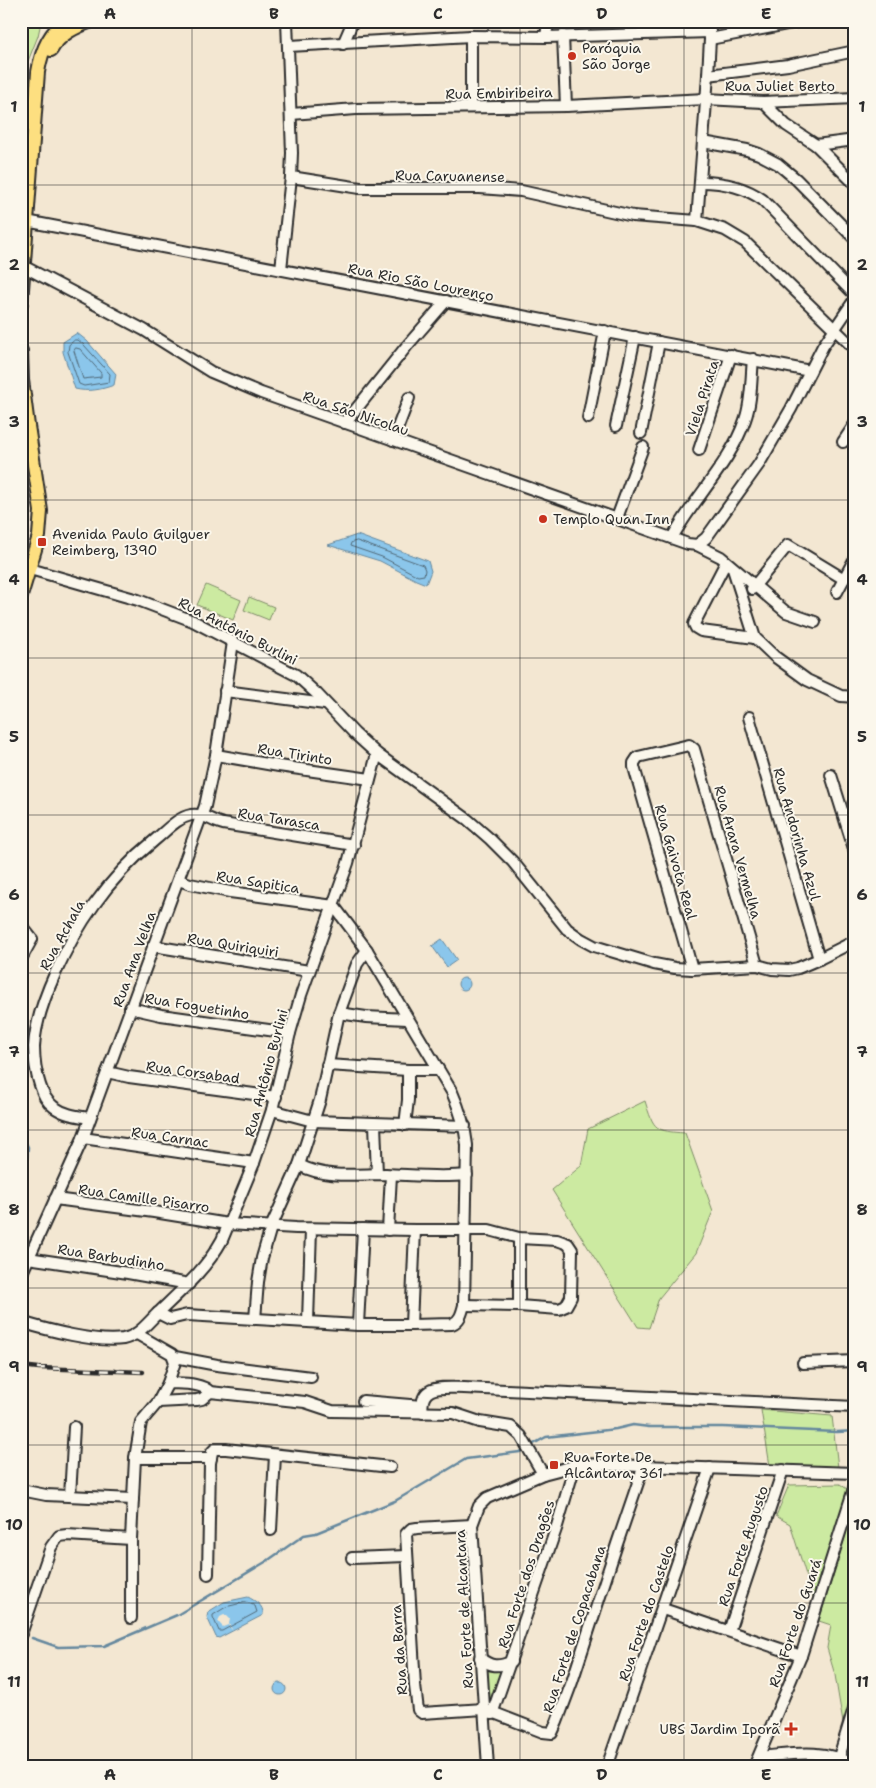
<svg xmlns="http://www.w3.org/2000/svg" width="876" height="1788" font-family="'Shantell Sans',sans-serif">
	<rect width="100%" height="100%" fill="#f3e7d2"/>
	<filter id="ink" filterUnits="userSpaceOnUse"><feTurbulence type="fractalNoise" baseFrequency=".02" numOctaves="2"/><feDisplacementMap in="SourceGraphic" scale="10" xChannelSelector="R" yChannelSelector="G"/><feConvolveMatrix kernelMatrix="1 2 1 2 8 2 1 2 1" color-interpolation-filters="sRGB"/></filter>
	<g filter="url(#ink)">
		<g fill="#cceaa1" stroke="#7c8a66">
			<polygon points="21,21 41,22 38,36 26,66 21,113"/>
			<polygon points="206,585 241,600 233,620 197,605"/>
			<polygon points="249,597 274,607 269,620 244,610"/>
			<path d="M 645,1101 C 654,1130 655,1131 685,1133 L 713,1211 L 696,1253 L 659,1298 L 649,1328 L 638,1327 L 552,1190 L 581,1166 L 588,1129 Z"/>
			<polygon points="761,1410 832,1416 838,1468 770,1466"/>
			<polygon points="840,1484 847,1489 848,1493 813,1597 790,1524 776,1516 789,1485"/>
			<polygon points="855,1505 855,1693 844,1729 835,1675 827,1648 831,1625 819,1621"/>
			<path d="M 485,1665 C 492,1670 498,1671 506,1668 L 493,1704 L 487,1702 Z"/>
		</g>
		<g fill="#8bc6eb" stroke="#65889e">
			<path d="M 77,333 L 87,341 L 116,374 L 114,385 C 101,390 87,392 75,389 L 63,352 L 63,342 Z"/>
			<polygon points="357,535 428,561 431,571 426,584 416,580 380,561 328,545"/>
			<polygon points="442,939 457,960 447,967 432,946"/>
			<circle cx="464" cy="984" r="6"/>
			<path d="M 248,1597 C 255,1601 264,1605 263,1615 L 219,1638 L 216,1637 L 207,1617 L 208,1612 L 224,1602 Z"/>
			<circle cx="280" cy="1689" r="6"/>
		</g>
		<polygon fill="#f3e7d2" points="224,1615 227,1616 230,1619 229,1624 233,1631 228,1625 223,1627 220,1624 218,1621 220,1617"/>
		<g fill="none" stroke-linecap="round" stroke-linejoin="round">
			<g stroke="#516978" stroke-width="1">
				<polygon points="75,340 78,340 84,345 110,374 109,382 84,386 79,384 68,352 69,345"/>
				<polygon points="76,348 80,349 101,373 101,377 83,379 74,351"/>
				<polygon points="357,541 423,565 425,570 424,575 418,576 382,557 350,546 351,543"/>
				<polygon points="247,1602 255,1606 257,1612 222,1631 219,1631 213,1617 213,1615 226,1607"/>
			</g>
			<g stroke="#65889e" stroke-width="2.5">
				<polyline points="21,1133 28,1147 25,1188 21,1194"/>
				<polyline points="530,1446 546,1437 616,1429 633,1425 649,1427 723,1427 837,1432 855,1431"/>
				<polyline points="32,1638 58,1647 104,1646 177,1615 267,1561 304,1535 316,1533 395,1501 466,1459 520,1452 525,1449"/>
			</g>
			<g stroke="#2b2b2b" stroke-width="14">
				<g id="minor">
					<polyline points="563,36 566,106"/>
					<polyline points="546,37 548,21"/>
					<polyline points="710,39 803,21"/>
					<polyline points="343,44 353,21"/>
					<polyline points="289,46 471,36 546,37 710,32"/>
					<polyline points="708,75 788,65 855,51"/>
					<polyline points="763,102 786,125 816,145 855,184"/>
					<polyline points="471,107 471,36"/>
					<polyline points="291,114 356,109 566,106 706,99 763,102 855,98"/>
					<polyline points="703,142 747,150 759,154 778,164 796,179 855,239"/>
					<polyline points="816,145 855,140"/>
					<polyline points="291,177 360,188 480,188 521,191 633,216 697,221 725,230 745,242 855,349"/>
					<path d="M 701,182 C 723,182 745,187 763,200 L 855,295"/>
					<polyline points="26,221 810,371"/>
					<polyline points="697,221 708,75 710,39 709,21"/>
					<polyline points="23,266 144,330 211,372 261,393 688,544 697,545 721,557 786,612 815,622"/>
					<polyline points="281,269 291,177 292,153 287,21"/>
					<polyline points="588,418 605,331"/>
					<polyline points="345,423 406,347 446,301"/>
					<polyline points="616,426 635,337"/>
					<polyline points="641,433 659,342"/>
					<polyline points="393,440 409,398"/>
					<polyline points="843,442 855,424"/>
					<polyline points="699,450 731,355"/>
					<polyline points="617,518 643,447"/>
					<path d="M 672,538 C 694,498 731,462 745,420 C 752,401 751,378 753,359"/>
					<polyline points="697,545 706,538 759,464 791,409 823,346 855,299"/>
					<polyline points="726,562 694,624 696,628 701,631 755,638"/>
					<polyline points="30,569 138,600 193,621 296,675 317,694 355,734 377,754 467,819 490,839 513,862 567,929 581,939 594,946 654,964 675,968 692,969 757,965 772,969 789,970 798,968 819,959 855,941"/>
					<polyline points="733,569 755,638 774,656 807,680 841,696 855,697"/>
					<polyline points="752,589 788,545 844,579"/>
					<polyline points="837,592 855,558"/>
					<polyline points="225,691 325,704"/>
					<polyline points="749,717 819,959"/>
					<polyline points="216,755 279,766 370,779"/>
					<polyline points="831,775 855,852"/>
					<polyline points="179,880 190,884 230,892 334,906 367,950"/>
					<polyline points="21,925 32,939 21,959"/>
					<polyline points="153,946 309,971"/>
					<polyline points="692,969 634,767 634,763 638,757 689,745 694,749 757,965"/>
					<polyline points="130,1008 161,1015 290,1033"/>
					<polyline points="339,1013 366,1017 407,1019"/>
					<polyline points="327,1065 408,1070"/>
					<polyline points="107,1072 129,1077 276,1097"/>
					<polyline points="272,1110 313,1121 465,1126"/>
					<path d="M 90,1118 C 77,1116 65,1115 54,1107 C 46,1101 43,1094 40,1085 C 36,1073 34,1060 34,1047 C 36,1004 69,940 94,905 C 111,881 134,857 156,839 C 167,830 177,818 191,815 C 203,813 211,821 223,824 L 354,845"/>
					<polyline points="375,1124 377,1174"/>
					<polyline points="405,1125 408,1100 408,1070 438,1070"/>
					<polyline points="83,1138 254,1163"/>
					<path d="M 299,1165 C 326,1179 357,1174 386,1174 C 413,1175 440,1178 467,1175"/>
					<polyline points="55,1199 154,1212 228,1224 296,1228 415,1230"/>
					<polyline points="388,1230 391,1175"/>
					<polyline points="28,1258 128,1273 189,1284"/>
					<polyline points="21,1275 83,1138 205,806 216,755 233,642"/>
					<polyline points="519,1306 519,1238"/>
					<polyline points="158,1313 170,1319 187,1315 358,1325 411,1325 415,1230 489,1230 519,1238 557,1240 568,1244 572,1250 571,1297 566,1306 559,1309 519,1306 464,1305"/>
					<path d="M 255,1319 L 258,1282 L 262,1258 L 271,1227 L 299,1165 L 320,1100 L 339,1013 L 357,964 L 367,950 L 452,1092 C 460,1110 465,1126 467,1145 L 464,1305 C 462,1313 460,1321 452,1324 L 411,1325"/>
					<polyline points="308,1321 311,1229"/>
					<path d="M 21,1322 C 47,1330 97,1343 123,1339 C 139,1336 148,1322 159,1312 C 183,1289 206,1269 222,1240 L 254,1163 L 272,1110 L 290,1033 L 301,995 L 348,863 L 377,754"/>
					<polyline points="358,1325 363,1229"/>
					<polyline points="175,1357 217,1365 311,1377"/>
					<polyline points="803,1363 855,1361"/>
					<path d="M 168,1383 C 180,1384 201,1382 210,1392 L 305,1402 L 332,1411 L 453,1413 L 480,1422 L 511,1427 L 521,1436 L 543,1474"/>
					<polyline points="363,1401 422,1406"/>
					<polyline points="158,1402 197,1400 202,1399 210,1392"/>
					<path d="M 423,1413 C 418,1383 443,1388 464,1388 L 855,1407"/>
					<polyline points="135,1458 211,1458"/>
					<polyline points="21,1490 46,1495 133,1499"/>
					<polyline points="70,1496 74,1427"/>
					<polyline points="472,1525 417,1528 411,1529 406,1534 415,1686 418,1710 422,1713 484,1709 543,1732 552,1733 557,1722 572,1682 617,1544 644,1465"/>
					<polyline points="271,1530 275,1455"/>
					<polyline points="352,1558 406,1556"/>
					<polyline points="208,1574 210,1463 212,1452 215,1449 226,1449 390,1467"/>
					<polyline points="663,1609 801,1656"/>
					<polyline points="131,1618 131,1539"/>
					<polyline points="729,1631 783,1470"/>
					<polyline points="21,1634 51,1547 59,1536 67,1535 131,1539 135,1458 141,1422 158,1402 168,1383 175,1362 172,1354 137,1334"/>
					<path d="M 480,1658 C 491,1667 498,1667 511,1662"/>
					<polyline points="492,1714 557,1526 575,1465"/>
					<path d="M 759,1757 C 795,1754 821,1748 855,1765"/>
					<polyline points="839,1757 855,1705"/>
					<polyline points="488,1767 472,1525 479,1506 487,1498 543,1474 581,1464 855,1473"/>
					<polyline points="607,1767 710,1468"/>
					<polyline points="754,1767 801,1656 855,1485"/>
				</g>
			</g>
			<g stroke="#2b2b2b" stroke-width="16">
				<g id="major">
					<path d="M 51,50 C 60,34 75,27 92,21"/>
					<path d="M 21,303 L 38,72 C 41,53 49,32 66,21"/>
					<polyline points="21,351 22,380 28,426 41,511 39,536 21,596"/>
				</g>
			</g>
			<use href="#minor" stroke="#fbf7ec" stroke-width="10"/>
			<use href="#major" stroke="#fddf80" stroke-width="12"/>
			<g stroke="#2b2b2b" stroke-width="4.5">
				<polyline id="rail" points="21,1366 39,1368 143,1372"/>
			</g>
			<use href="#rail" stroke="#fbf7ec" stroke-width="2.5" stroke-dasharray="8" stroke-linecap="butt"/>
		</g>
	</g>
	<path fill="none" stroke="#2b2b2b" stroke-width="1" stroke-opacity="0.55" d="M 192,21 L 192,1767M 356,21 L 356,1767M 520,21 L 520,1767M 684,21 L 684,1767M 21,185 L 855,185M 21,343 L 855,343M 21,500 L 855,500M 21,658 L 855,658M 21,815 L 855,815M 21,973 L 855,973M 21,1130 L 855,1130M 21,1288 L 855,1288M 21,1445 L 855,1445M 21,1603 L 855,1603"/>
	<g fill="#c8321e" stroke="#fbf7ec" stroke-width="2">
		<circle cx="572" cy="56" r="5"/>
		<circle cx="543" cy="519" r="5"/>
		<rect x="37" y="537" width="10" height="10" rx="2.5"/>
		<rect x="549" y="1460" width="10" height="10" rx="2.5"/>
		<path d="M788.5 1721.5h5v5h5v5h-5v5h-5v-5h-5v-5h5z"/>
	</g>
	<g text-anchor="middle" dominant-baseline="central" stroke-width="4" stroke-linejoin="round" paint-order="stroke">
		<g font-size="14" fill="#2b2b2b" stroke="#fbf7ec" text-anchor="start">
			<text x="582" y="48">Paróquia<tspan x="582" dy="16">São Jorge</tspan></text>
			<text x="553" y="519">Templo Quan Inn</text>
			<text x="52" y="534">Avenida Paulo Guilguer<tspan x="52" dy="16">Reimberg, 1390</tspan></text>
			<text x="564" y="1457">Rua Forte De<tspan x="564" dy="16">Alcântara, 361</tspan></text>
			<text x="780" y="1729" text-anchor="end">UBS Jardim Iporã</text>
		</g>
		<g font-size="14" fill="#2b2b2b" stroke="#fbf7ec">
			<text x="780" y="86">Rua Juliet Berto</text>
			<text transform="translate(499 93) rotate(-1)">Rua Embiribeira</text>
			<text transform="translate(450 176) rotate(1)">Rua Caruanense</text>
			<text transform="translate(421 282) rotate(11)">Rua Rio São Lourenço</text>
			<text transform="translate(702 398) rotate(-72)">Viela Pirata</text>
			<text transform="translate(356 413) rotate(19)">Rua São Nicolau</text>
			<text transform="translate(238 631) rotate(27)">Rua Antônio Burlini</text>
			<text transform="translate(295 754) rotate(9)">Rua Tirinto</text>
			<text transform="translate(279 819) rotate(9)">Rua Tarasca</text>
			<text transform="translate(797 834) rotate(74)">Rua Andorinha Azul</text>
			<text transform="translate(738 852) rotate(74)">Rua Arara Vermelha</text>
			<text transform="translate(676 862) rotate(74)">Rua Gaivota Real</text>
			<text transform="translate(258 882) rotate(9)">Rua Sapitica</text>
			<text transform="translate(62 935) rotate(-61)">Rua Achala</text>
			<text transform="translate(233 945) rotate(9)">Rua Quiriquiri</text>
			<text transform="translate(134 959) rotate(-70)">Rua Ana Velha</text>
			<text transform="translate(197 1006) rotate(9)">Rua Foguetinho</text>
			<text transform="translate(193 1072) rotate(8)">Rua Corsabad</text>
			<text transform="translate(266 1073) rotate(-75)">Rua Antônio Burlini</text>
			<text transform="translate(170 1137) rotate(8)">Rua Carnac</text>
			<text transform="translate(144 1198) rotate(8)">Rua Camille Pisarro</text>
			<text transform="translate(111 1257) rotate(9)">Rua Barbudinho</text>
			<text transform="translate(743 1546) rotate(-71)">Rua Forte Augusto</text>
			<text transform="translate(526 1574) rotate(-72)">Rua Forte dos Dragões</text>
			<text transform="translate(464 1609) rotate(-93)">Rua Forte de Alcantara</text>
			<text transform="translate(646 1613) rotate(-71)">Rua Forte do Castelo</text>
			<text transform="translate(795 1623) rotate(-71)">Rua Forte do Guará</text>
			<text transform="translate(574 1629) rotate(-72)">Rua Forte de Copacabana</text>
			<text transform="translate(399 1650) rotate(-94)">Rua da Barra</text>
		</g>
	</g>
	<rect width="876" height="1788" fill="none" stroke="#fbf7ec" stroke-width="55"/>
	<rect x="28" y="28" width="820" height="1732" fill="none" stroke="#2b2b2b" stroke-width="2"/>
	<g font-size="16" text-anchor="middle" font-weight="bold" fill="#2b2b2b">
		<text x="110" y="19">A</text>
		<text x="274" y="19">B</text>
		<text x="438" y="19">C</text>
		<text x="602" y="19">D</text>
		<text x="766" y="19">E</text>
		<text x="14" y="112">1</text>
		<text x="862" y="112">1</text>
		<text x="14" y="270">2</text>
		<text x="862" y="270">2</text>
		<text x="14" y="427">3</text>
		<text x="862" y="427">3</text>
		<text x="14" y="585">4</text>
		<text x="862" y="585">4</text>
		<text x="14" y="742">5</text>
		<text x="862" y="742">5</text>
		<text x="14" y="900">6</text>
		<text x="862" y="900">6</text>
		<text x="14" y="1057">7</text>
		<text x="862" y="1057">7</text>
		<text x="14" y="1215">8</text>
		<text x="862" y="1215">8</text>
		<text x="14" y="1372">9</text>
		<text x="862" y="1372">9</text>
		<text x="14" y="1530">10</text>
		<text x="862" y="1530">10</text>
		<text x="14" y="1687">11</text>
		<text x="862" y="1687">11</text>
		<text x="110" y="1780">A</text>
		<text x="274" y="1780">B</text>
		<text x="438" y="1780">C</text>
		<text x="602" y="1780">D</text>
		<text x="766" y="1780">E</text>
	</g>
</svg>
